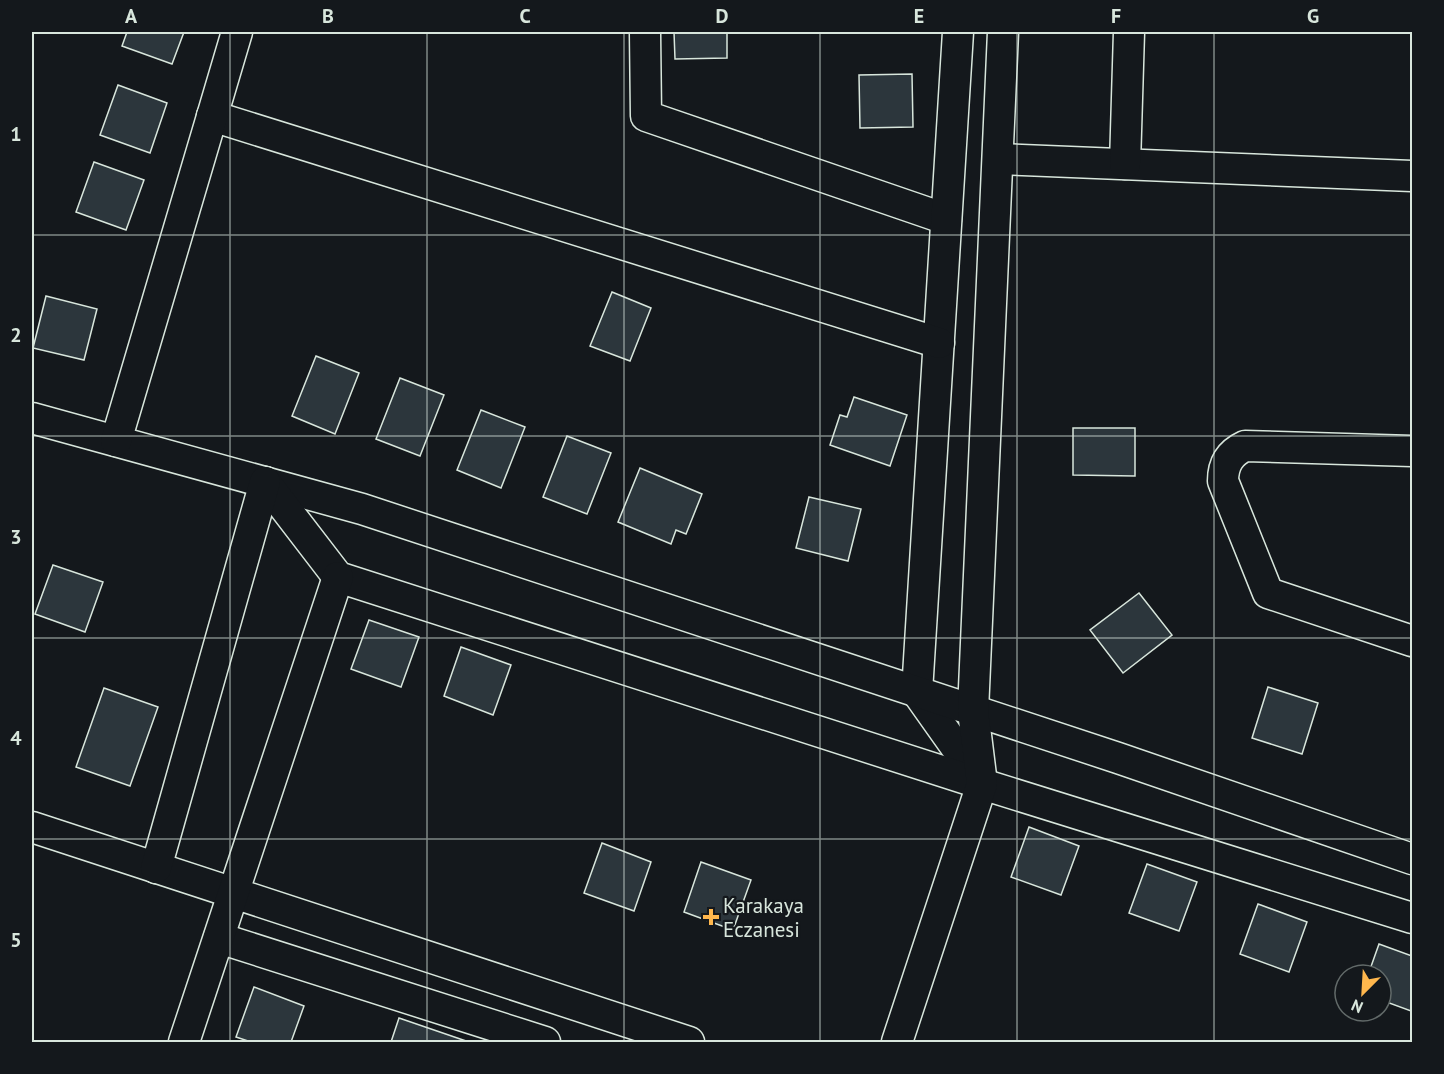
<svg xmlns="http://www.w3.org/2000/svg" width="1444" height="1074" font-family="'PT Sans',sans-serif">
	<rect width="100%" height="100%" fill="#14181c"/>
	<g fill="#2c363c" stroke="#d8e6dc" stroke-width="1.5">
		<polygon points="127,32 184,32 172,64 122,46"/>
		<polygon points="674,32 727,32 727,58 675,59"/>
		<polygon points="912,74 913,127 860,128 859,75"/>
		<polygon points="118,85 167,103 150,153 100,135"/>
		<polygon points="94,162 144,180 126,230 76,212"/>
		<polygon points="612,292 651,308 630,361 590,346"/>
		<polygon points="46,296 97,309 84,360 33,348"/>
		<polygon points="316,356 359,373 335,434 292,416"/>
		<polygon points="400,378 444,395 420,456 376,439"/>
		<polygon points="854,397 907,415 890,466 830,445 840,415 847,417"/>
		<polygon points="481,410 525,427 501,488 457,470"/>
		<polygon points="1073,428 1135,428 1135,476 1073,475"/>
		<polygon points="567,436 611,453 587,514 543,497"/>
		<polygon points="640,468 702,494 686,534 676,530 671,544 618,522"/>
		<polygon points="809,497 861,509 848,561 796,548"/>
		<polygon points="53,565 103,582 85,632 35,614"/>
		<polygon points="1139,593 1172,635 1123,673 1090,630"/>
		<polygon points="369,620 419,637 401,687 351,669"/>
		<polygon points="461,647 511,665 493,715 444,696"/>
		<polygon points="1268,687 1318,703 1302,754 1252,738"/>
		<polygon points="104,688 158,707 130,786 76,767"/>
		<polygon points="1029,827 1079,846 1061,895 1011,877"/>
		<polygon points="602,843 651,862 634,911 584,893"/>
		<polygon points="701,862 751,880 733,930 684,912"/>
		<polygon points="1147,864 1197,882 1179,931 1129,913"/>
		<polygon points="1258,904 1307,922 1289,972 1240,954"/>
		<polygon points="1379,944 1412,956 1411,1011 1381,1000 1381,975 1368,975"/>
		<polygon points="254,987 304,1006 291,1042 251,1042 236,1037"/>
		<polygon points="399,1018 469,1042 391,1042"/>
	</g>
	<g fill="none" stroke-linecap="round" stroke-linejoin="round">
		<g stroke="#d8e6dc" stroke-width="33">
			<g id="minor">
				<polyline points="645,32 646,116 946,219"/>
				<polyline points="958,32 917,692 980,781"/>
				<polyline points="212,116 939,343"/>
				<polyline points="998,159 1412,176"/>
				<polyline points="1125,164 1129,32"/>
				<polyline points="32,418 362,509 1118,758 1412,859"/>
				<polyline points="116,441 237,32"/>
				<path d="M 1412,451 L 1245,446 C 1230,453 1223,464 1223,481 L 1268,593 L 1412,641"/>
				<polyline points="265,482 338,577 982,784 1412,918"/>
				<polyline points="32,827 689,1042"/>
				<polyline points="156,868 265,482"/>
				<polyline points="219,938 545,1042"/>
				<polyline points="184,1042 338,577"/>
				<polyline points="897,1042 982,784 973,711 1003,32"/>
			</g>
		</g>
		<use href="#minor" stroke="#14181c" stroke-width="30"/>
	</g>
	<path fill="none" stroke="#d8e6dc" stroke-width="1.5" stroke-opacity="0.55" d="M 230,32 L 230,1042M 427,32 L 427,1042M 624,32 L 624,1042M 820,32 L 820,1042M 1017,32 L 1017,1042M 1214,32 L 1214,1042M 32,235 L 1412,235M 32,436 L 1412,436M 32,638 L 1412,638M 32,839 L 1412,839"/>
	<path fill="#ffb74d" stroke="#14181c" stroke-width="2" d="M708 908h6v6h6v6h-6v6h-6v-6h-6v-6h6z"/>
	<g text-anchor="middle" dominant-baseline="central" stroke-width="4.5" stroke-linejoin="round" paint-order="stroke">
		<g font-size="21" fill="#d8e6dc" stroke="#14181c" text-anchor="start">
			<text x="723" y="905">Karakaya<tspan x="723" dy="24">Eczanesi</tspan></text>
		</g>
	</g>
	<rect width="1444" height="1074" fill="none" stroke="#14181c" stroke-width="66"/>
	<g transform="translate(1363 993) rotate(204)"><circle r="28" fill="#14181c" stroke="#626a69" stroke-width="1.5"/>
	<path d="M0-4.5L10 22L0 15L-10 22Z" fill="#ffb74d"/>
	<text y="-9" font-size="16" font-weight="bold" text-anchor="middle" fill="#d8e6dc">N</text>
	</g>
	<rect x="33" y="33" width="1378" height="1008" fill="none" stroke="#d8e6dc" stroke-width="2"/>
	<g font-size="20" text-anchor="middle" font-weight="bold" fill="#d8e6dc">
		<text x="131" y="23">A</text>
		<text x="328" y="23">B</text>
		<text x="525" y="23">C</text>
		<text x="722" y="23">D</text>
		<text x="919" y="23">E</text>
		<text x="1116" y="23">F</text>
		<text x="1313" y="23">G</text>
		<text x="16" y="141">1</text>
		<text x="16" y="342">2</text>
		<text x="16" y="544">3</text>
		<text x="16" y="745">4</text>
		<text x="16" y="947">5</text>
	</g>
</svg>
